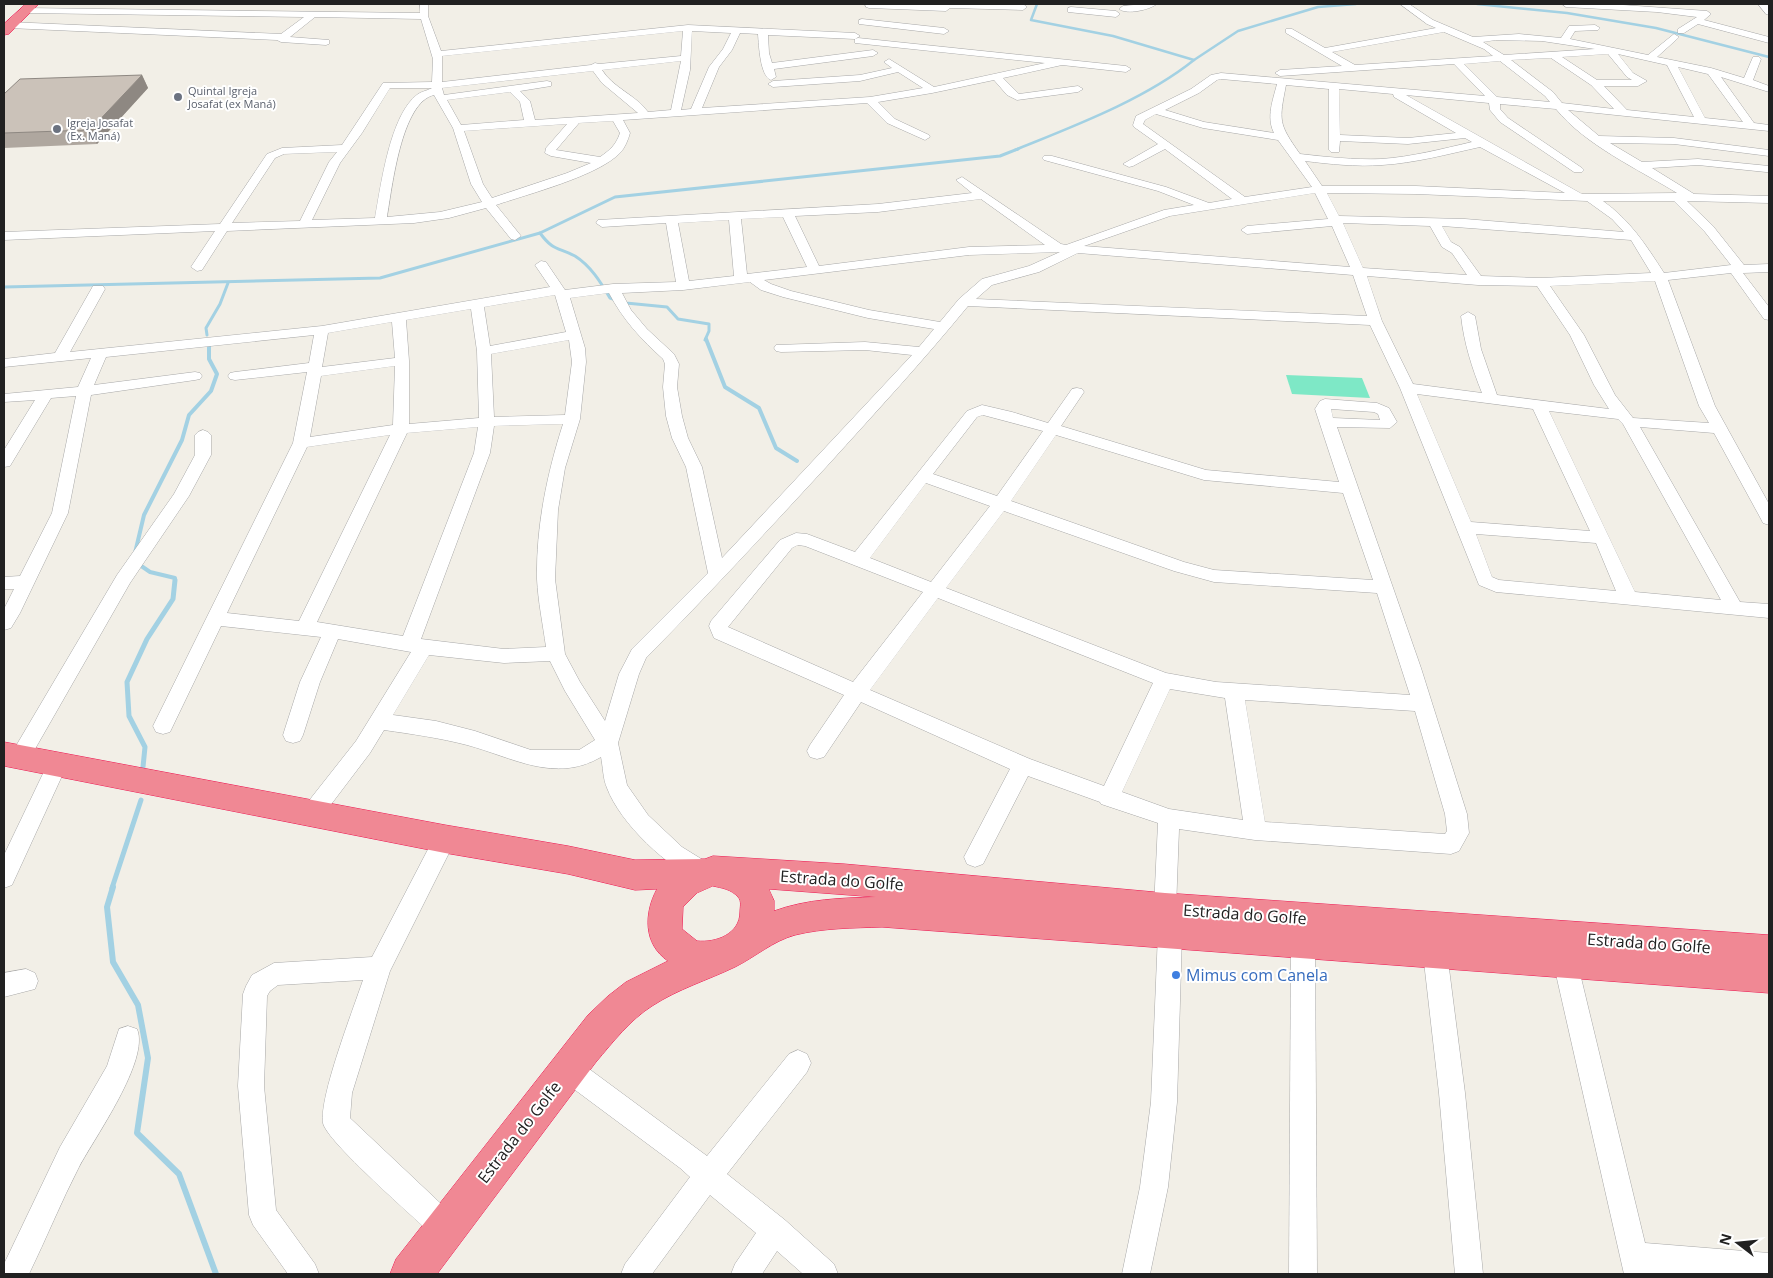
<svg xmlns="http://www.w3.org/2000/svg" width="1773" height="1278" font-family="'Open Sans',sans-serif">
  <rect width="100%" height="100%" fill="#f2efe7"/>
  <!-- pitch -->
  <path fill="#7ee8c6" d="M1286 375 1362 378 1370 398 1292 394Z"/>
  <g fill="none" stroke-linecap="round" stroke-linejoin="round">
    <!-- stream-far4 -->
    <g stroke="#a3d1e3" stroke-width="2.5">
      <path d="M1037 4 1031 20 1113 36 1194 60 1238 31 1318 7 1356 4"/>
      <path d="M1477 4 1567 13 1656 28 1769 57"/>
      <path d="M1015 150C1074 126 1144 100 1194 60"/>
    </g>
    <!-- stream-far3 -->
    <g stroke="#a3d1e3" stroke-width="3">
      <path d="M540 233C553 251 558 247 575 256 591 266 601 283 610 298L626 303 667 307 678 319 709 324V331L705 340"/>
      <path d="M4 287 380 278 540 233 615 197 1000 156 1018 149"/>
      <path d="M207 335 206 328 220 304 228 283"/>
    </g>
    <!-- stream-far2 -->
    <g stroke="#a3d1e3" stroke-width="4">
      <path d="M706 339 725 387 759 408 776 448 797 461"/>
      <path d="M135 553 144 515 182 440 189 415 211 391 217 374 209 359V344"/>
      <path d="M137 563 150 572 175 578V581"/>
    </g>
    <!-- stream-far1 -->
    <g stroke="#a3d1e3" stroke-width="5">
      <path d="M143 767 145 747 129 716 127 682 147 639 173 599 175 580"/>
      <path d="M112 888 141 800"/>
    </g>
    <!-- stream -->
    <path stroke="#a3d1e3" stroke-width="6" d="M113 887 107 907 113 962 138 1005 148 1058 137 1133 179 1174 216 1274"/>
    <defs>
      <g id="minor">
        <path d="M420 4H428V16L441 51 688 25 855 33 860 36 855 39 768 35 769 53 772 63 873 50 878 53 873 56 774 69 776 77 771 80C760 76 759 46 758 34L740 33 732 50 719 67 702 108 870 97 923 88 898 72 860 81 773 87 768 84 773 81 860 75 892 68 884 62 889 59 934 87 1045 63 855 43V39L858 38 1126 66 1131 69 1126 72 1062 65 1003 78 1019 94 1078 86 1083 89 1078 92 1017 100 1007 95 994 80 932 93 878 102 895 119 929 135 930 137 925 140 887 123 867 103 623 120 630 133C628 140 625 148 620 153 598 176 528 194 496 205L521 236 515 240 511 239 486 208 449 218 414 223 227 231 202 270 197 271 191 267 215 231 4 240V232L220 224 267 154 282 148 342 145 383 83 432 82 433 59 421 19 315 17 290 37 329 40V44L326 45 281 42 277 40 9 28 4 25 9 22 281 34 304 17 26 13 23 12V8L420 13ZM683 31 681 56 599 64 595 63 591 65 442 82V56ZM692 31 731 33 723 49 709 67 691 109 681 110 690 70ZM681 61 671 110 648 112C636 95 613 88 602 70ZM593 71 602 83 638 113 535 120 530 101 520 91 551 86V82L547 81 444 95 442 88ZM390 88H432C429 90 423 91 418 94 390 114 381 185 375 218L312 220 340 163 362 133ZM510 92 520 102 524 120 461 125 447 100ZM434 95 453 128 471 184 482 202 440 212 387 217C392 189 401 102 434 95ZM613 121 620 133C616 145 610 150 600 157L556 150 579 123ZM567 124 546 148 545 153 551 156 591 163 567 173 492 198 483 184 464 131ZM337 152 329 162 300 221 232 223 275 158 284 154Z"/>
        <path d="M865 4H1023L1027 7 1023 10 950 8 946 11 869 8 866 7Z"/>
        <path d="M1145 4H1157C1149 10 1127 15 1119 9L1123 6Z"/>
        <path d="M1400 4H1409L1433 20 1473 37 1519 34 1561 38 1569 26 1595 25 1600 28 1598 30 1575 31 1570 39 1648 55 1674 34 1679 37 1677 39 1657 57 1711 68 1744 78 1753 57H1759L1761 59 1753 80 1769 86V92L1721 77 1754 123 1769 125V131L1568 110 1599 136 1674 138 1769 150V156L1674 144 1610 143 1642 162 1698 159 1769 166V172H1766L1698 165 1652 168 1694 194 1769 196V203L1687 201 1713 226 1744 265 1769 264V272L1743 273 1769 307V320L1764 319 1731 273 1668 280 1715 406 1769 504V525L1763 523 1761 519 1714 433 1640 427 1740 602 1769 604V618L1496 592 1479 585 1400 388 1370 325 968 306C923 361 875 413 828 465 768 530 708 595 646 658L639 674 618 743 627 785 648 815 682 847 711 865 714 872 711 879 703 882C668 869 620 823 607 788 603 779 603 767 601 757 555 784 512 757 467 745 440 738 412 734 384 730L370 753 320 819 312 822 304 819 301 813 304 807 356 741 411 652 338 639 320 682 303 735 300 741 293 743 286 741 283 735 300 682 321 637 221 626 170 732 163 734 156 732 153 726 293 443 307 372 235 380 230 379 228 376 230 373 235 372 309 363 314 335 106 357 94 385 195 372 200 373 202 376 200 379 195 380 91 395 68 513 20 613 11 628 4 630V609L14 589H4V577L20 576 52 513 76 396 51 398 10 466 4 467V450L35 400 4 402V394L78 387 91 358 4 367V359L55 353 93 286H103L105 289 70 352 322 326 550 287 535 265 541 261 546 262 565 290 613 284 676 282 666 223 602 227 596 223 598 220 878 204 972 193 956 180 962 177 1061 244 1066 245 1164 210 1194 205 1158 191 1044 160 1042 158 1044 156H1052L1166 187 1209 203 1232 199 1165 149 1133 166 1129 167 1123 164 1158 144 1134 127 1133 125 1136 116 1191 89 1211 75 1221 73 1485 96 1454 64 1280 76 1275 73 1280 70 1342 66 1286 33V29H1292L1325 48 1436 28 1427 24ZM1444 32 1484 49 1493 56 1355 65 1332 52ZM1496 40 1542 41 1595 49 1504 55 1483 42ZM1608 54 1627 77 1632 80H1597L1562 57ZM1618 54 1667 65 1694 117 1627 110 1604 86H1638L1647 81 1633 73ZM1551 58 1591 85 1614 109 1562 103 1553 92 1511 60ZM1500 61 1545 96 1550 102 1497 97 1464 64ZM1678 67 1708 74 1743 122 1705 118ZM1221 79 1277 84C1273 100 1266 117 1274 133L1204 122 1165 110 1199 93 1217 80ZM1286 85 1329 89V150L1331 152H1339L1340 141 1408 144 1465 138 1472 142C1442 149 1411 157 1381 159 1354 160 1327 157 1300 154 1278 123 1279 121 1286 85ZM1339 89 1393 94 1394 97 1456 133 1408 138 1340 135ZM1406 95 1489 103 1490 110 1500 122 1574 172H1582L1584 170 1582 168 1508 118 1500 109V104L1556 109C1585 145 1638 169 1677 193L1582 194ZM1156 114 1203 128 1278 140 1312 187 1245 197 1143 124 1145 120ZM1480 147 1565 193 1416 186H1322L1305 161C1330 164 1356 167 1382 165 1415 163 1448 154 1480 147ZM1315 193 1328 219 1247 226 1241 230 1247 234 1332 226 1350 267 1084 246 1170 216ZM1327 193 1416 194 1587 201 1612 219 1624 232 1465 219 1339 216ZM981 199 1045 245 969 247 819 266 795 216 878 212ZM1603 201H1674L1705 232 1731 265 1664 273C1646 245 1630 220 1603 201ZM783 217 807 267 747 274 741 219ZM729 220 734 276 689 281 678 223ZM1343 223 1430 226 1442 247 1452 253 1467 275 1363 268ZM1442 226 1631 240 1651 273 1541 278 1481 276 1460 247 1451 242ZM1060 252 1029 266 982 279 959 299 940 322 869 310 791 291 771 284 764 280 969 255ZM1078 253 1353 275 1367 316 976 299 992 285 1039 272ZM1367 276 1478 285 1537 286 1570 335 1594 385 1609 409 1497 395 1481 349 1475 316 1468 312 1461 316C1464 343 1472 368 1482 393L1413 384 1382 321ZM1655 281 1699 406 1709 423 1633 418 1615 395 1584 335 1550 286ZM750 282 761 290 783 297 868 318 934 329 919 347 865 342 776 345 774 348 776 351 781 352 865 350 912 355 722 558 702 467 688 438 682 416 677 387 679 364 674 354 647 329 631 310 622 293 683 290ZM609 293C623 320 641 339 663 359L665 364 663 387 666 416 672 438 686 467 708 573 632 649 619 674 605 721 580 682 565 654 555 579 558 510 565 468 580 419 586 362 585 348 570 298ZM555 295 566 332 490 346 484 307ZM471 309 477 351 479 418 409 424V361L406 320ZM392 322 395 358 322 367 328 333ZM569 340 572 362 565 415 494 417 491 354ZM395 366 393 425 310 437 321 376ZM1417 394 1533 409 1590 531 1471 522ZM1549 411 1618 419 1623 424 1721 600 1635 592ZM563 424C547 474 536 526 537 579 538 601 543 625 546 647L504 649 421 639 490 453 494 426ZM478 427 474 453 403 636 317 622 407 433ZM390 435 299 621 227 613 307 447ZM1476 534 1596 543 1616 591 1499 580 1492 577ZM429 655 504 663 550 661 565 691 595 740 579 750H531L475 731 436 721 393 715Z"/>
        <path d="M1562 4H1609L1707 11 1711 14 1704 20 1769 37V43L1698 24 1684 33H1678V29L1697 17 1657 12 1566 7Z"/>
        <path d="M1758 4H1767L1769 7V15L1766 14Z"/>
        <path d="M1071 7 1116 11 1120 14 1116 17 1068 12V8Z"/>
        <path d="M862 19 944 28 949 31 944 34 859 24V20Z"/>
        <path d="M1077 388 1082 389 1084 392 1061 426 1206 470 1339 482 1315 409 1320 401 1325 399 1377 403 1389 408 1397 422 1390 428 1337 427 1421 668 1467 814 1469 833 1459 851 1451 854 1255 840 1179 829 1176 908 1173 915 1165 918 1157 915 1154 908 1158 823 1101 804 1100 802 1028 776 983 864 975 867 967 864 964 857 1010 769 861 702 824 757 817 759 810 757 807 751 810 745 844 695 714 638 709 626 711 621 780 540 796 533 807 534 855 552 967 411 982 405 1012 412 1048 423 1072 389ZM1331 409 1374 412 1378 414 1380 420 1333 418ZM983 415 1043 431 997 496 933 474 977 417ZM1056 435 1204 480 1343 493 1373 580 1214 570 1184 562 1011 501ZM926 483 990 506 931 582 870 558ZM1004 511 1174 571 1214 582 1377 593 1410 695 1216 682 1166 673 946 588ZM798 545 805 546 923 592 853 682 728 627 792 548ZM938 598 1153 683 1104 786 1030 759 870 690ZM1170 689 1225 698 1243 820 1169 809 1122 792ZM1245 700 1415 711 1445 814 1447 831 1445 834 1265 822Z"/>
        <path d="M203 430 208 432 211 435V455L189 496 130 583 27 763 20 765 13 763 10 757 13 751 117 575 174 494 195 455V435L198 432Z"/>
        <path d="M57 756 64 759 67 765 12 885 4 888V855L50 759Z"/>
        <path d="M445 829 453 832 456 839 390 971 352 1093 350 1118 455 1217 459 1227 455 1237 445 1241 435 1237C417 1220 326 1141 323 1123 319 1097 353 1010 363 980L278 985 270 991 267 996 264 1086 276 1210 315 1264 319 1274H288L253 1225 249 1215 238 1086 243 994 246 986 252 975 274 963 372 957 437 832Z"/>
        <path d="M1170 923 1178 926 1182 934 1177 1102 1168 1187 1150 1274H1122L1140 1187 1151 1102 1158 934 1162 926Z"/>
        <path d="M1303 931 1311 934 1315 942 1317 1274H1289L1291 942 1295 934Z"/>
        <path d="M1435 942 1443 945 1447 953 1465 1093 1483 1274H1455L1439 1093 1423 953 1427 945Z"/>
        <path d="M1565 950 1573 953 1577 961 1645 1243 1769 1253V1274L1652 1273V1274H1624L1553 961 1557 953Z"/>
        <path d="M26 969 35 973 38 981 35 989 4 997V973Z"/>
        <path d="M128 1026 137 1029C150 1060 95 1137 79 1167 61 1202 46 1239 29 1274H4V1264L60 1147 107 1066 119 1029Z"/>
        <path d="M798 1050 807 1054 811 1063 807 1072 727 1174 785 1220 834 1264 838 1274H803L777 1251 762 1274H731L735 1264 756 1233 710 1195 652 1274H621L625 1264 690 1177 680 1168 559 1078 555 1069 559 1060 568 1056 577 1060 707 1156 789 1054Z"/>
      </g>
      <g id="highway">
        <path d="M26 4H39L9 34 4 35V24Z"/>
        <path d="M4 742 445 825 568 846 635 860 705 859 713 856 844 864 1165 893 1769 935V993L882 927C853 928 823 928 795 935 773 941 755 957 735 967 708 980 678 989 652 1006 630 1020 613 1042 596 1062L437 1274H390L396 1259 588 1015 608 996 626 982 668 961C643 944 644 913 657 889L635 890 568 874 445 853 4 766ZM713 886C722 888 731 889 738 897 742 901 740 907 740 912 740 934 716 943 697 941L682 929 683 907 697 893ZM769 889 876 897C841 898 807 899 774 911V901Z"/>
      </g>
    </defs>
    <!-- minor casing -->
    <use href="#minor" stroke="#a8a8a8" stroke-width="1"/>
    <!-- highway casing -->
    <use href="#highway" stroke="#ed1752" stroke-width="1"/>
    <!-- minor -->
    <use href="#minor" fill="#fff" fill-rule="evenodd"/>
    <!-- highway -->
    <use href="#highway" fill="#f08894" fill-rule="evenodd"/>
  </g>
  <!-- wall -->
  <path fill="#afa79f" d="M142 75 148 88 97 144 4 148V94Z"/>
  <!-- shaded-wall -->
  <path fill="#8e8882" d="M142 75 148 88 97 144 90 130Z"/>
  <!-- building -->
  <path fill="#cbc2b9" stroke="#8e8882" d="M142 75 90 130 4 133V94L20 79Z"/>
  <!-- markers -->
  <g fill="#6b7280" stroke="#fff" stroke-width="2">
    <circle cx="178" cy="97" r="5"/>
    <circle cx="57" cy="129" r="5"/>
  </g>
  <circle fill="#3f7fe0" stroke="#fff" stroke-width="2" cx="1176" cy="975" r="5"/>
  <g text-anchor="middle" stroke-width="4" stroke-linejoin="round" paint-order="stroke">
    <!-- far-worship labels -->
    <g font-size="11" fill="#5b616d" stroke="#fff" text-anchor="start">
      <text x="188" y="95">Quintal Igreja<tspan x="188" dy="13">Josafat (ex Maná)</tspan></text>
      <text x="67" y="127">Igreja Josafat<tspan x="67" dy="13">(Ex. Maná)</tspan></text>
    </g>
    <!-- near-street labels -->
    <g font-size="16" fill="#212121" stroke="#fff">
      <text transform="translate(842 880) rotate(4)" y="6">Estrada do Golfe</text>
      <text transform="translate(1245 914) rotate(4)" y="6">Estrada do Golfe</text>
      <text transform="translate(1649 943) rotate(4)" y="6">Estrada do Golfe</text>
      <text transform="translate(519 1132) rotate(-52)" y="6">Estrada do Golfe</text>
    </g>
    <!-- near-shop labels -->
    <g font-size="16" fill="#366cbe" stroke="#fff" text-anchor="start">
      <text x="1186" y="981">Mimus com Canela</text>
    </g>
  </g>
  <!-- border -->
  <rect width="1773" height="1278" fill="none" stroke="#212121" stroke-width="10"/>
  <!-- north arrow -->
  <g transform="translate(1738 1243) rotate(286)" stroke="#ffffff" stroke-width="4" paint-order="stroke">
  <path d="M0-4L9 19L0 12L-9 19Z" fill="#212121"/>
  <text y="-8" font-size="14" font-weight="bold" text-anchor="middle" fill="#212121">N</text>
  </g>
</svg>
